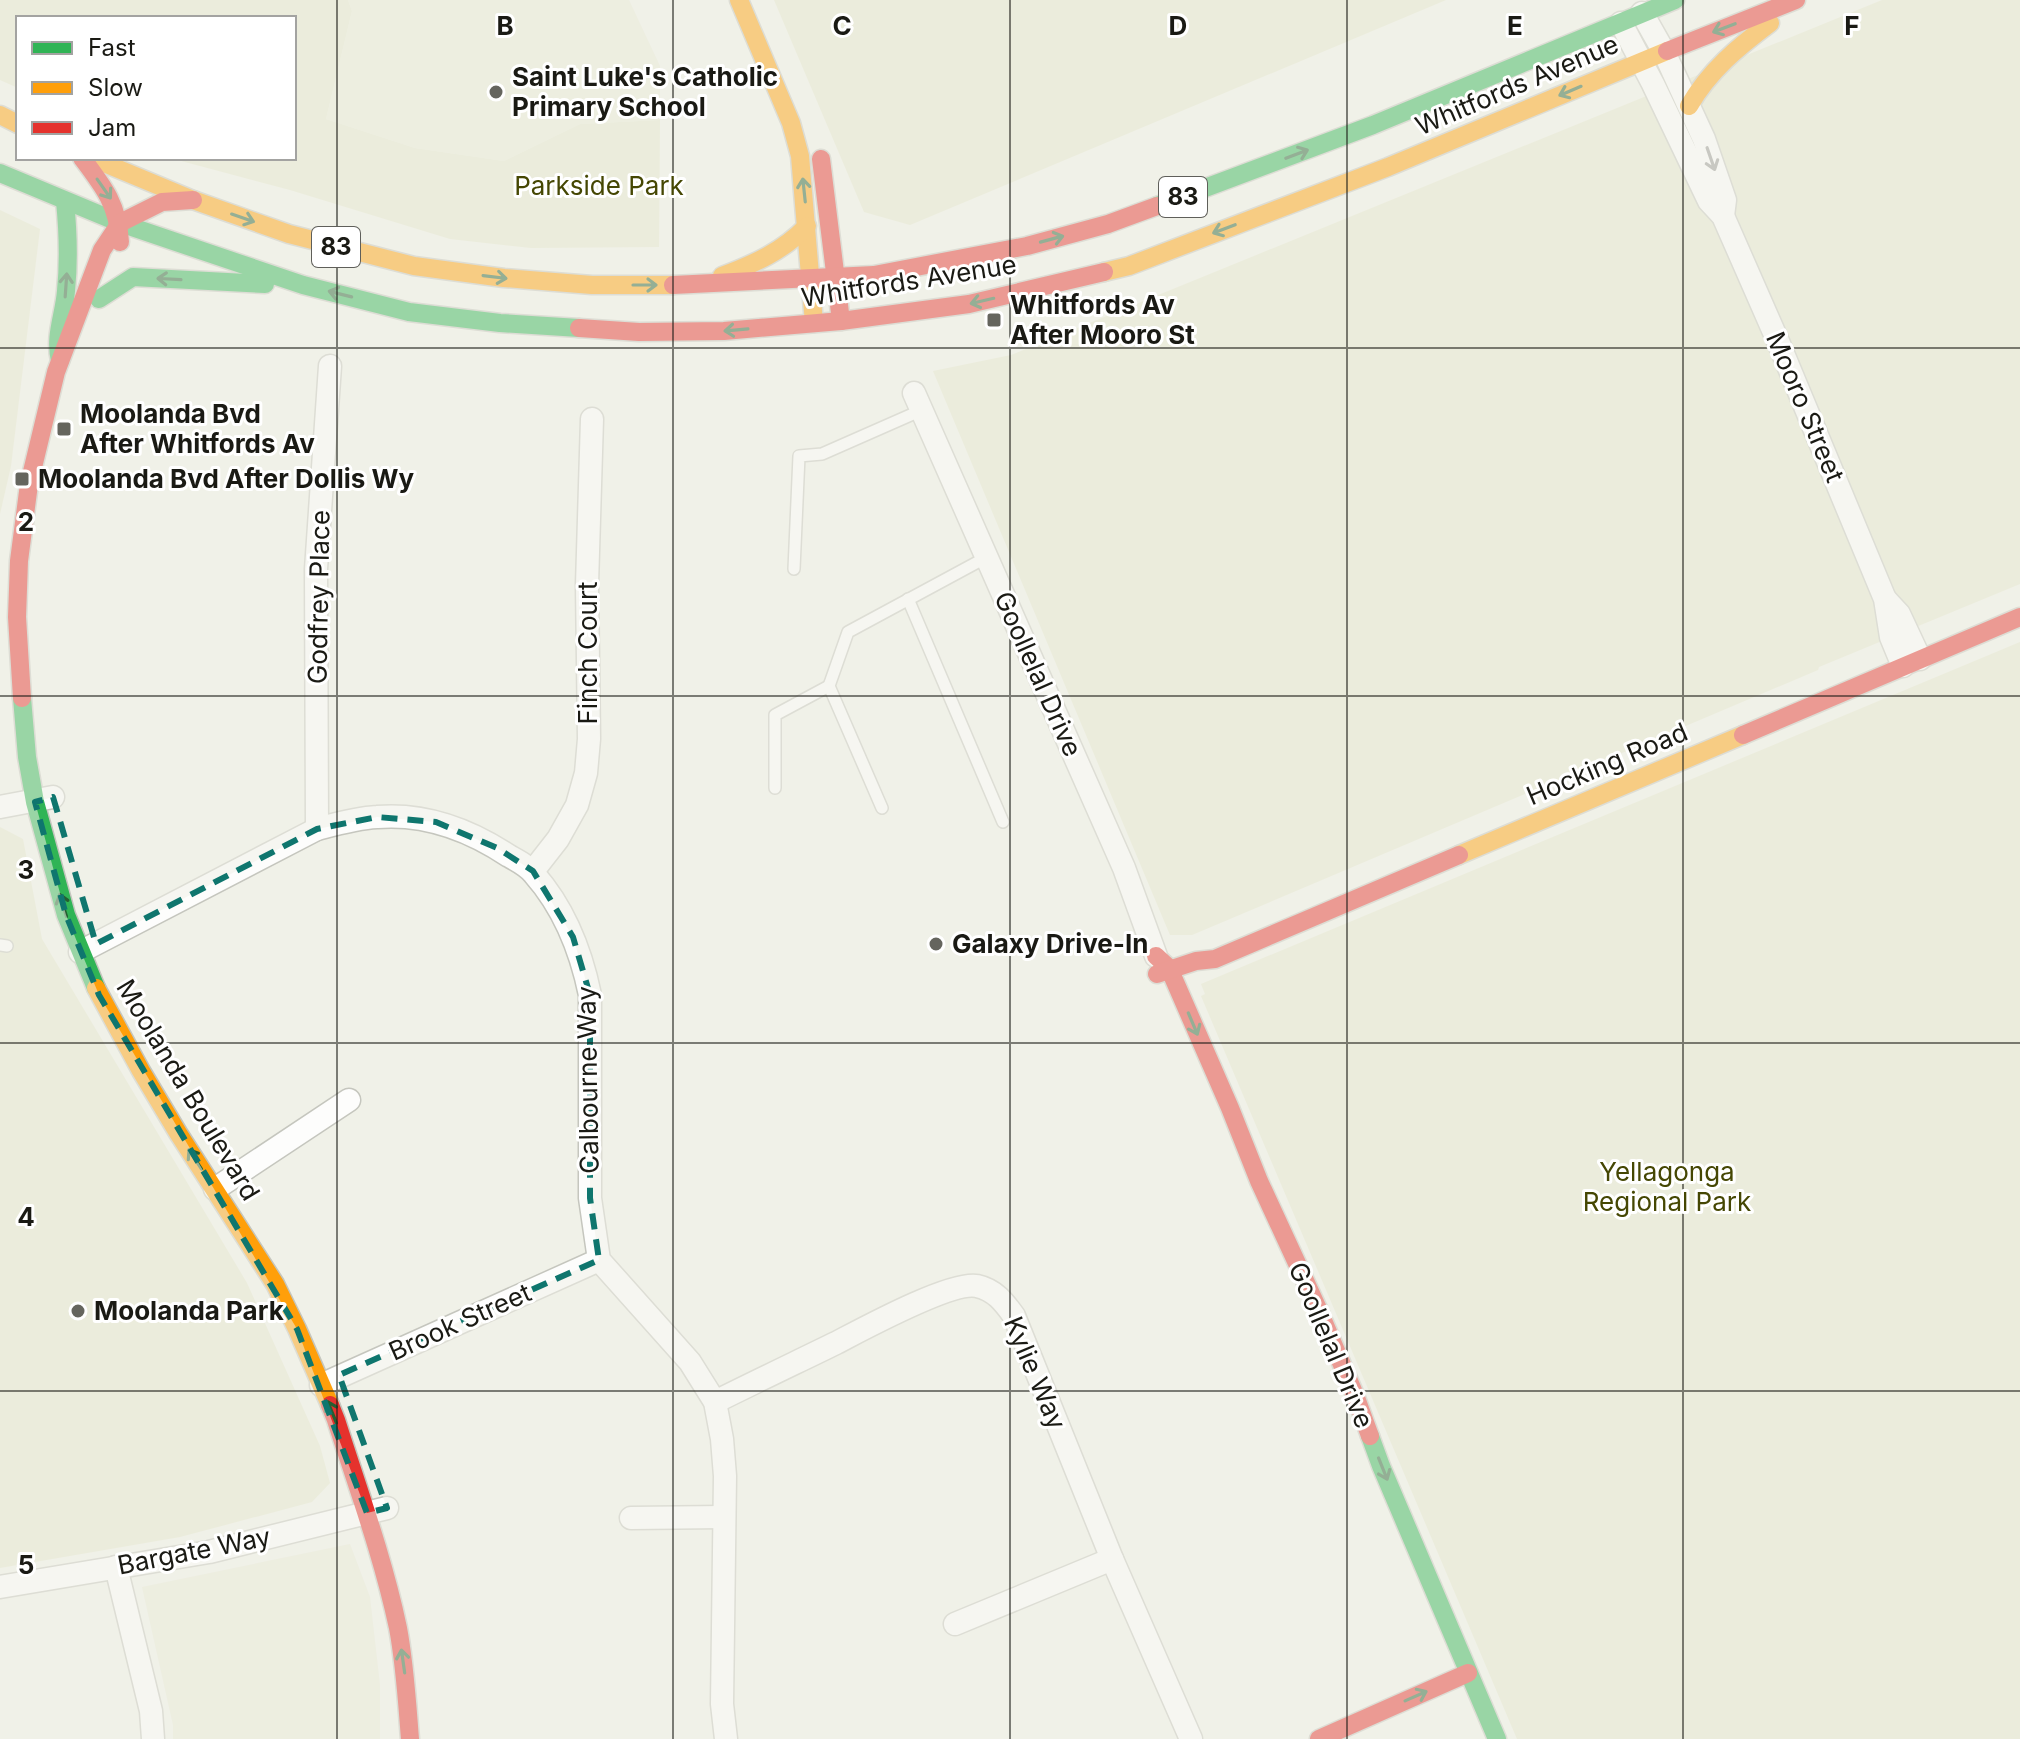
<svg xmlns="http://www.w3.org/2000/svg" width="2020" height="1739" font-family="Inter,sans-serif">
  <rect width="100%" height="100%" fill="#f0f1e8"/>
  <!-- built -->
  <g fill="#e8ead8">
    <path d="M348 0H629L660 66V120L580 124 504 161 415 148 326 119 352 11Z"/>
    <path d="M350 1544 370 1597 380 1685V1739H173V1725L142 1587Z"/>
  </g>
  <!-- green -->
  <g fill="#e4e7ce">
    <path d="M0 0H348L352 11 326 119 415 148 504 161 580 124 660 120 659 247 531 248 450 239 290 190 170 158H294V18H18V88L0 80Z"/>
    <path d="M774 0H1446L910 225 864 212Z"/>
    <path d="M1882 0H2020V584L1819 667 1818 670 1192 935H1170L933 371 1011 355Z"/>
    <path d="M0 210 40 229 11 466 0 514Z"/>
    <path d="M2020 642V1739H1517L1201 996 1205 994 1201 984Z"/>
    <path d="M0 827 23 839 42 939 247 1283 320 1446 330 1483 312 1502 180 1537 0 1568Z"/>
  </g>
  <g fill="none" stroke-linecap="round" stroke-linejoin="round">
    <defs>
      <g id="lane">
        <path d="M794 569 799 456 822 454 922 410"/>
        <path d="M908 599 1003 822"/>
        <path d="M775 788V715L829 686"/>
        <path d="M882 808 829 686 848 632 987 557"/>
        <path d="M0 945 7 946"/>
      </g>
      <g id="street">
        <path d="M1642 13 1664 52 1704 139 1725 200 1723 216"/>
        <path d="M1621 23 1653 84 1709 201 1723 216 1777 339 1885 599 1891 637 1903 666"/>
        <path d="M914 393 1124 868 1156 956"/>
        <path d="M1886 600 1899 614 1920 659"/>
        <path d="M0 807 53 797"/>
        <path d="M317 829 316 569 330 366"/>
        <path d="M533 871 558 839 577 805 586 773 589 739 587 585 592 419"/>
        <path d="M80 952 317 829C336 824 357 818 377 817 425 813 470 830 509 856 518 861 528 866 534 874 564 908 581 951 590 995V1198L599 1260 690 1362 715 1402 722 1439 725 1476 722 1704 726 1739"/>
        <path d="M215 1189 349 1100"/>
        <path d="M321 1385 599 1260"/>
        <path d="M715 1402C755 1382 795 1363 836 1343 863 1329 951 1281 977 1286 995 1290 1004 1302 1014 1316L1112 1559 1191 1739"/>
        <path d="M631 1518 724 1517"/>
        <path d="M116 1567 151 1711 153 1739"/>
        <path d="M0 1587 209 1552 387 1508"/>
        <path d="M955 1624 1112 1559"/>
      </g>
      <g id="fast">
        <path d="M0 173 120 223 303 285 409 312 500 323 579 328"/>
        <path d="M1157 206 1373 125 1675 0"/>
        <path d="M99 299 133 277 265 284"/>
        <path d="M60 361C54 336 64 316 66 291 69 261 68 231 65 201"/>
        <path d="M22 698 27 757 35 802 66 915 96 988"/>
        <path d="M1370 1436 1381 1466 1497 1739"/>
      </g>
      <g id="slow">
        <path d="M739 0 791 123 800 156 814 323"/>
        <path d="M1689 106C1709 71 1738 47 1770 23"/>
        <path d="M0 115 18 124"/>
        <path d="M92 158 193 200 289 234 414 266 504 278 592 285H673"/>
        <path d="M1104 272 1129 266 1388 167 1667 51"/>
        <path d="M722 276C754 264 783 251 807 226"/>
        <path d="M1459 855 1743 735"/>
        <path d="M96 988 141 1071 178 1133 275 1284 297 1329 330 1405"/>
      </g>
      <g id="jam">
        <path d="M1667 51 1796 0"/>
        <path d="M82 158C104 187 118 205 120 242"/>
        <path d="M821 159 841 321"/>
        <path d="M673 285 874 275 1027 246 1108 224 1157 206"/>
        <path d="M579 328 639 332 724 331 841 321 969 304 1104 272"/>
        <path d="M22 698 17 617 19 561 29 484 56 372 102 250 120 223 162 202 193 200"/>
        <path d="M1743 735 2020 617"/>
        <path d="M1156 956 1169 968 1230 1108 1259 1181 1319 1311 1355 1395 1370 1436"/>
        <path d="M1157 974 1196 961 1215 959 1459 855"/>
        <path d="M330 1405 336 1420C358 1489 383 1557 398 1628 405 1665 407 1702 410 1739"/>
        <path d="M1319 1739 1468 1673"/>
      </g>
    </defs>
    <!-- lane casing -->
    <use href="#lane" stroke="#c5c6be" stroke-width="14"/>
    <!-- street casing -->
    <use href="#street" stroke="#c5c6be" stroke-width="25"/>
    <!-- fast casing -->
    <use href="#fast" stroke="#c5c6be" stroke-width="21"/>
    <!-- slow casing -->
    <use href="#slow" stroke="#c5c6be" stroke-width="21"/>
    <!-- jam casing -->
    <use href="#jam" stroke="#c5c6be" stroke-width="21"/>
    <!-- lane -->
    <use href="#lane" stroke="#fdfdfc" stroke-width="11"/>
    <!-- street -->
    <use href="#street" stroke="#fdfdfc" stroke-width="22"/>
    <!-- fast -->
    <use href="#fast" stroke="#30b455" stroke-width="18"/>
    <!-- slow -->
    <use href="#slow" stroke="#ff9f0a" stroke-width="18"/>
    <!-- jam -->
    <use href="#jam" stroke="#e5322d" stroke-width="18"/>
  </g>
  <!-- one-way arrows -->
  <defs><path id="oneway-shaft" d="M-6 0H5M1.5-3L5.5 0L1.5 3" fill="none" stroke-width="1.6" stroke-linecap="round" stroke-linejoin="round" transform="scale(2)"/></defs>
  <g stroke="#245f31">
    <use href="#oneway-shaft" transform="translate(1724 28) rotate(159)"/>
    <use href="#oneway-shaft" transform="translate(1570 91) rotate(157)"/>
    <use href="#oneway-shaft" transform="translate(1297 154) rotate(-21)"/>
    <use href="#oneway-shaft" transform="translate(104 189) rotate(55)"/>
    <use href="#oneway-shaft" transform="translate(804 190) rotate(-96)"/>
    <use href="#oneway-shaft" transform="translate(243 218) rotate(19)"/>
    <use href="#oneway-shaft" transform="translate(1224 229) rotate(159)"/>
    <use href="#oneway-shaft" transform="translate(1052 239) rotate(-15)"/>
    <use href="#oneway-shaft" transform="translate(495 277) rotate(7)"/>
    <use href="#oneway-shaft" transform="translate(169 279) rotate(-177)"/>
    <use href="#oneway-shaft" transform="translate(66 285) rotate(-86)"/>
    <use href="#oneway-shaft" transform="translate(645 285)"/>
    <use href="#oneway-shaft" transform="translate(340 294) rotate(-166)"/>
    <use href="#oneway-shaft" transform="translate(982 301) rotate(167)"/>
    <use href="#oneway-shaft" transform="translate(736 330) rotate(175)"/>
    <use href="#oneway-shaft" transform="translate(63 905) rotate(-107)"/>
    <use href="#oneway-shaft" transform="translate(1193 1024) rotate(67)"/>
    <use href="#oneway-shaft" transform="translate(195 1159) rotate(-123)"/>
    <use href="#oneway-shaft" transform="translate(332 1412) rotate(-112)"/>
    <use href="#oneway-shaft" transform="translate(1383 1469) rotate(68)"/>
    <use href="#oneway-shaft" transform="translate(403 1661) rotate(-98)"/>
    <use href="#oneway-shaft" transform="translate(1416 1696) rotate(-24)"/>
  </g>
  <use stroke="#979794" href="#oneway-shaft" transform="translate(1711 159) rotate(71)"/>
  <!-- marked area -->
  <path d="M0 0H2020V1739H0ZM53 797 96 944 317 829 377 817 436 822 497 848 533 871 573 937 590 995V1198L599 1260 339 1375 387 1508 367 1513 297 1329 99 995 66 915 35 802Z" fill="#f0f1e8" fill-opacity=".55" fill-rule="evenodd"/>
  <path fill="none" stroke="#0f766e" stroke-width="6" stroke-dasharray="16 10" stroke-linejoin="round" d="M53 797 96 944 317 829 377 817 436 822 497 848 533 871 573 937 590 995V1198L599 1260 339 1375 387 1508 367 1513 297 1329 99 995 66 915 35 802Z"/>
  <!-- grid -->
  <path fill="none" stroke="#1a1a14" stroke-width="2" stroke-opacity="0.55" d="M337 0V1739M673 0V1739M1010 0V1739M1347 0V1739M1683 0V1739M0 348H2020M0 696H2020M0 1043H2020M0 1391H2020"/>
  <!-- markers -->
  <g fill="#65655e" stroke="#fff" stroke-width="3">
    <circle cx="496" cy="92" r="8"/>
    <rect x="986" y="312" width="16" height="16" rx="4"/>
    <rect x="56" y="421" width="16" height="16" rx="4"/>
    <rect x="14" y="471" width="16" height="16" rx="4"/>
    <circle cx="936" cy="944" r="8"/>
    <circle cx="78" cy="1311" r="8"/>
  </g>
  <g text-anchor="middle" stroke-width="6" stroke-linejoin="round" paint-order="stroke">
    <!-- shield labels -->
    <g fill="#fff" stroke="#5f5f5a" stroke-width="2">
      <rect x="1159" y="177" width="48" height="40" rx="6"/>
      <rect x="312" y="227" width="48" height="40" rx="6"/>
    </g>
    <g font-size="24" font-weight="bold" fill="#1a1a14">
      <text x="1183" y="205">83</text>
      <text x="336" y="255">83</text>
    </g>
    <!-- poi labels -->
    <g font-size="26" font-weight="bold" fill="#1a1a14" stroke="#fff" text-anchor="start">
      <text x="512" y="86">Saint Luke's Catholic<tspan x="512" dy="30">Primary School</tspan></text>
      <text x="1010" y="314">Whitfords Av<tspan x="1010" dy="30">After Mooro St</tspan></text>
      <text x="80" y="423">Moolanda Bvd<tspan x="80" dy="30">After Whitfords Av</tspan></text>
      <text x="38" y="488">Moolanda Bvd After Dollis Wy</text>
      <text x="952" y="953">Galaxy Drive-In</text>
      <text x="94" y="1320">Moolanda Park</text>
    </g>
    <!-- street labels -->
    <g font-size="26" fill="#1a1a14" stroke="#fff">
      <text transform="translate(1517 85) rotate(-23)" y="9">Whitfords Avenue</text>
      <text transform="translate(909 281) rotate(-9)" y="9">Whitfords Avenue</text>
      <text transform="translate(1805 407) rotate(67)" y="9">Mooro Street</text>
      <text transform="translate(319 597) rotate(-89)" y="9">Godfrey Place</text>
      <text transform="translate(588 653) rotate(-90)" y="9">Finch Court</text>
      <text transform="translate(1038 674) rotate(66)" y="9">Goollelal Drive</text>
      <text transform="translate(1607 764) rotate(-23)" y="9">Hocking Road</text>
      <text transform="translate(588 1080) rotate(-91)" y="9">Calbourne Way</text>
      <text transform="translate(188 1090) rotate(59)" y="9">Moolanda Boulevard</text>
      <text transform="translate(460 1322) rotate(-24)" y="9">Brook Street</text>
      <text transform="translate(1331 1345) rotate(67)" y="9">Goollelal Drive</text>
      <text transform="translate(1035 1373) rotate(67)" y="9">Kylie Way</text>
      <text transform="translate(194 1551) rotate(-11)" y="9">Bargate Way</text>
    </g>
    <!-- park labels -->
    <g font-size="26" fill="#454703" stroke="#fff">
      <text x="599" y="195">Parkside Park</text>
      <text x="1667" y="1181">Yellagonga<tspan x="1667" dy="30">Regional Park</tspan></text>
    </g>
  </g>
  <g font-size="26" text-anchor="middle" font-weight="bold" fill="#1a1a14" stroke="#fff" stroke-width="6" stroke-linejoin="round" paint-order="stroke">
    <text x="505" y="35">B</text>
    <text x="842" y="35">C</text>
    <text x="1178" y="35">D</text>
    <text x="1515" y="35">E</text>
    <text x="1852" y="35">F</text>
    <text x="26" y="531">2</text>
    <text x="26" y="879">3</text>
    <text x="26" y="1226">4</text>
    <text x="26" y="1574">5</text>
  </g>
  <!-- legend -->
  <rect x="16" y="16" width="280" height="144" fill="#ffffff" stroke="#a3a3a1" stroke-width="2"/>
  <rect x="32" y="42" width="40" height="12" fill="#30b455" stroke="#a3a3a1" stroke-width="2"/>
  <text x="88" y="56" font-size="24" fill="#1a1a14">Fast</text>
  <rect x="32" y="82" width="40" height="12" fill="#ff9f0a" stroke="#a3a3a1" stroke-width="2"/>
  <text x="88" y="96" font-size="24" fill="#1a1a14">Slow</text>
  <rect x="32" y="122" width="40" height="12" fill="#e5322d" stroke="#a3a3a1" stroke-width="2"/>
  <text x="88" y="136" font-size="24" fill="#1a1a14">Jam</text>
</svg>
